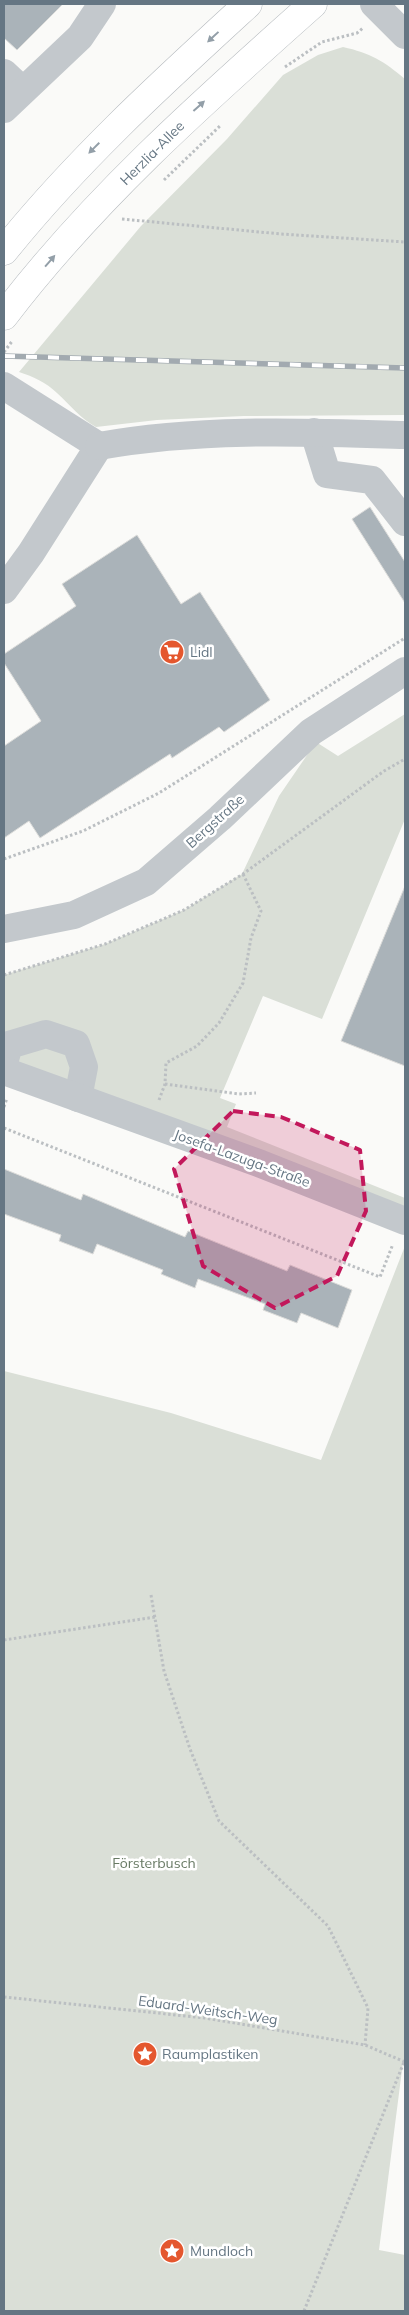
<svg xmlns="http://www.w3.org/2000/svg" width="409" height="2315" font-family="Mulish,sans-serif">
  <rect width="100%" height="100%" fill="#fafaf8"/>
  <!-- green -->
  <g fill="#dadfd7">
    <path d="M343 47C370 53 384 61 405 79V415L244 416 157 420 96 427C80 418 71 406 57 393 47 383 32 376 19 372L141 226 227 139 283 75 318 55Z"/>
    <path d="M405 714V819L322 1019 263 996 220 1098 236 1104 227 1127 405 1198V1217L4 1067V975L105 944 184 910 242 874 279 796 316 742 338 756Z"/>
    <path d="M405 1246V2062H403L379 2250 405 2255V2311H4V1371L171 1413 321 1460Z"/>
  </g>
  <!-- building -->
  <g fill="#aab3b9" stroke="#dcdcda">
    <path d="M4 4H63L17 50 4 38Z"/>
    <path d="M370 507 405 562V603L352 519Z"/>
    <path d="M137 535 181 604 200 592 270 700 224 732 219 727 172 758 170 754 40 838 29 821 4 838V746L41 721 4 663V654L76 606 62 584Z"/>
    <path d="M405 886V1066L341 1041Z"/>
    <path d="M4 1169 81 1200 83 1194 185 1237 188 1231 287 1271 290 1265 352 1290 338 1328 301 1313 297 1323 263 1310 265 1304 198 1279 195 1288 161 1274 163 1270 97 1244 93 1254 59 1241 61 1235 4 1214Z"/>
  </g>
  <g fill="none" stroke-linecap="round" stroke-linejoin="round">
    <defs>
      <g id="major">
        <path d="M4 251C77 160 163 82 248 4"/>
        <path d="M4 316C93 199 204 101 313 4"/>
      </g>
    </defs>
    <!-- major casing -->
    <use href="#major" stroke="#b5babe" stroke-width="29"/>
    <!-- path -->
    <g stroke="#bbbfc2" stroke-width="3" stroke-dasharray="2.5 2.5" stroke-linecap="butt">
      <path d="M285 67 322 42 357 33 363 28"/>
      <path d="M164 180 221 125"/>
      <path d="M122 219 281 234 405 242"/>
      <path d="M4 352 13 340"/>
      <path d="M4 859 83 831 159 793 405 638"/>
      <path d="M4 975 105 944 184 910 243 874 384 771 405 759"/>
      <path d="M165 1084 239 1094 256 1093"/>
      <path d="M159 1100 165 1084 166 1063 197 1046 219 1023 243 983 251 938 261 911 243 874"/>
      <path d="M4 1107 7 1098"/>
      <path d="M4 1128 380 1277 393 1244"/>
      <path d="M151 1595 164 1671 190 1749 219 1821 328 1926 368 2008 365 2045"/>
      <path d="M4 1640 155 1617"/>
      <path d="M4 1997 205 2018 365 2045 405 2062"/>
      <path d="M304 2311 404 2062"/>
    </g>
    <!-- minor -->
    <g stroke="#c3c8cc" stroke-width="28">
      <path d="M374 4 405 35"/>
      <path d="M4 73 22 90"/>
      <path d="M4 109 80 37 102 4"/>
      <path d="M4 386 99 446 31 553 4 590"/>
      <path d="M314 432 327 474 372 480 405 522"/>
      <path d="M99 446C199 428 304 432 405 435"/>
      <path d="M4 929 74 915 146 882 220 818 311 732 405 671"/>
      <path d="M4 1063 9 1045 46 1034 76 1044 84 1067 78 1098"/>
      <path d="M4 1071 261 1164 405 1221"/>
    </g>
    <!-- major -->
    <use href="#major" stroke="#fff" stroke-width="28"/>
    <defs>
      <path id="rail" d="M4 356 405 368"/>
    </defs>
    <!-- rail casing -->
    <use href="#rail" stroke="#a2aab0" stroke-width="5.5"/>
    <!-- rail -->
    <use href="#rail" stroke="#fff" stroke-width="4" stroke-dasharray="11" stroke-linecap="butt"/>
  </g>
  <!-- one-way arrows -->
  <defs><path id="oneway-solid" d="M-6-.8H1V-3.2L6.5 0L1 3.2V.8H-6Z" transform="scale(1.25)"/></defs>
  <g fill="#939fa8">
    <use href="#oneway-solid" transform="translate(213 37) rotate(137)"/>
    <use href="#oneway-solid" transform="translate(199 106) rotate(-42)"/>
    <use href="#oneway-solid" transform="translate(94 148) rotate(135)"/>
    <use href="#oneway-solid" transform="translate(50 261) rotate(-49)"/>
  </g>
  <!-- marked area -->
  <path fill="#c2185b" fill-opacity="0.2" stroke="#c2185b" stroke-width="4" stroke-dasharray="10 6" stroke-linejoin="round" d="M233 1111 281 1117 360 1150 366 1211 337 1276 275 1308 203 1266 174 1169Z"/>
  <!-- icons -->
  <defs>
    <symbol id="supermarket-disc" viewBox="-11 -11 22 22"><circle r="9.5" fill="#e4572e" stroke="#fff"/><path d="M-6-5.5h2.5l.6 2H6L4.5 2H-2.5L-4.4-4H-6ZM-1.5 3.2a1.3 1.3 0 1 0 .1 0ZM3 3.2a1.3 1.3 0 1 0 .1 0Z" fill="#fff"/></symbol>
    <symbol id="sight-disc" viewBox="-11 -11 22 22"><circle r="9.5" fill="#e4572e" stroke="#fff"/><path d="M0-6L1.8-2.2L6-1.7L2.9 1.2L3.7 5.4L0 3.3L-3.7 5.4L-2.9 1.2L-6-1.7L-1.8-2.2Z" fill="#fff"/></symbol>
  </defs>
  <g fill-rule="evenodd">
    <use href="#supermarket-disc" x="158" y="638" width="28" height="28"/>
    <use href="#sight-disc" x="131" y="2040" width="28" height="28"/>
    <use href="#sight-disc" x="158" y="2237" width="28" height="28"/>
  </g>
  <g text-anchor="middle" stroke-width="5" stroke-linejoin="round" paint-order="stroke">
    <!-- street labels -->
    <g font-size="14" fill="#657683" stroke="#fff">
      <text transform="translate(152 153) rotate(-45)" y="5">Herzlia-Allee</text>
      <text transform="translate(215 821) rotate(-42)" y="5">Bergstraße</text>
      <text transform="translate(242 1158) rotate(20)" y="5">Josefa-Lazuga-Straße</text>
      <text transform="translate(208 2010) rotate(8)" y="5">Eduard-Weitsch-Weg</text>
    </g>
    <!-- poi labels -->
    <g font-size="14" fill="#657683" stroke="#fff" text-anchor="start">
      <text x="190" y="657">Lidl</text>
      <text x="162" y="2059">Raumplastiken</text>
      <text x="190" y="2256">Mundloch</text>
    </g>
    <!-- park labels -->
    <g font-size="14" fill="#687a64" stroke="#fff">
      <text x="154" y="1868">Försterbusch</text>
    </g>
  </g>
  <!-- border -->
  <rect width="409" height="2315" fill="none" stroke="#657683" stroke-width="10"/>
</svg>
